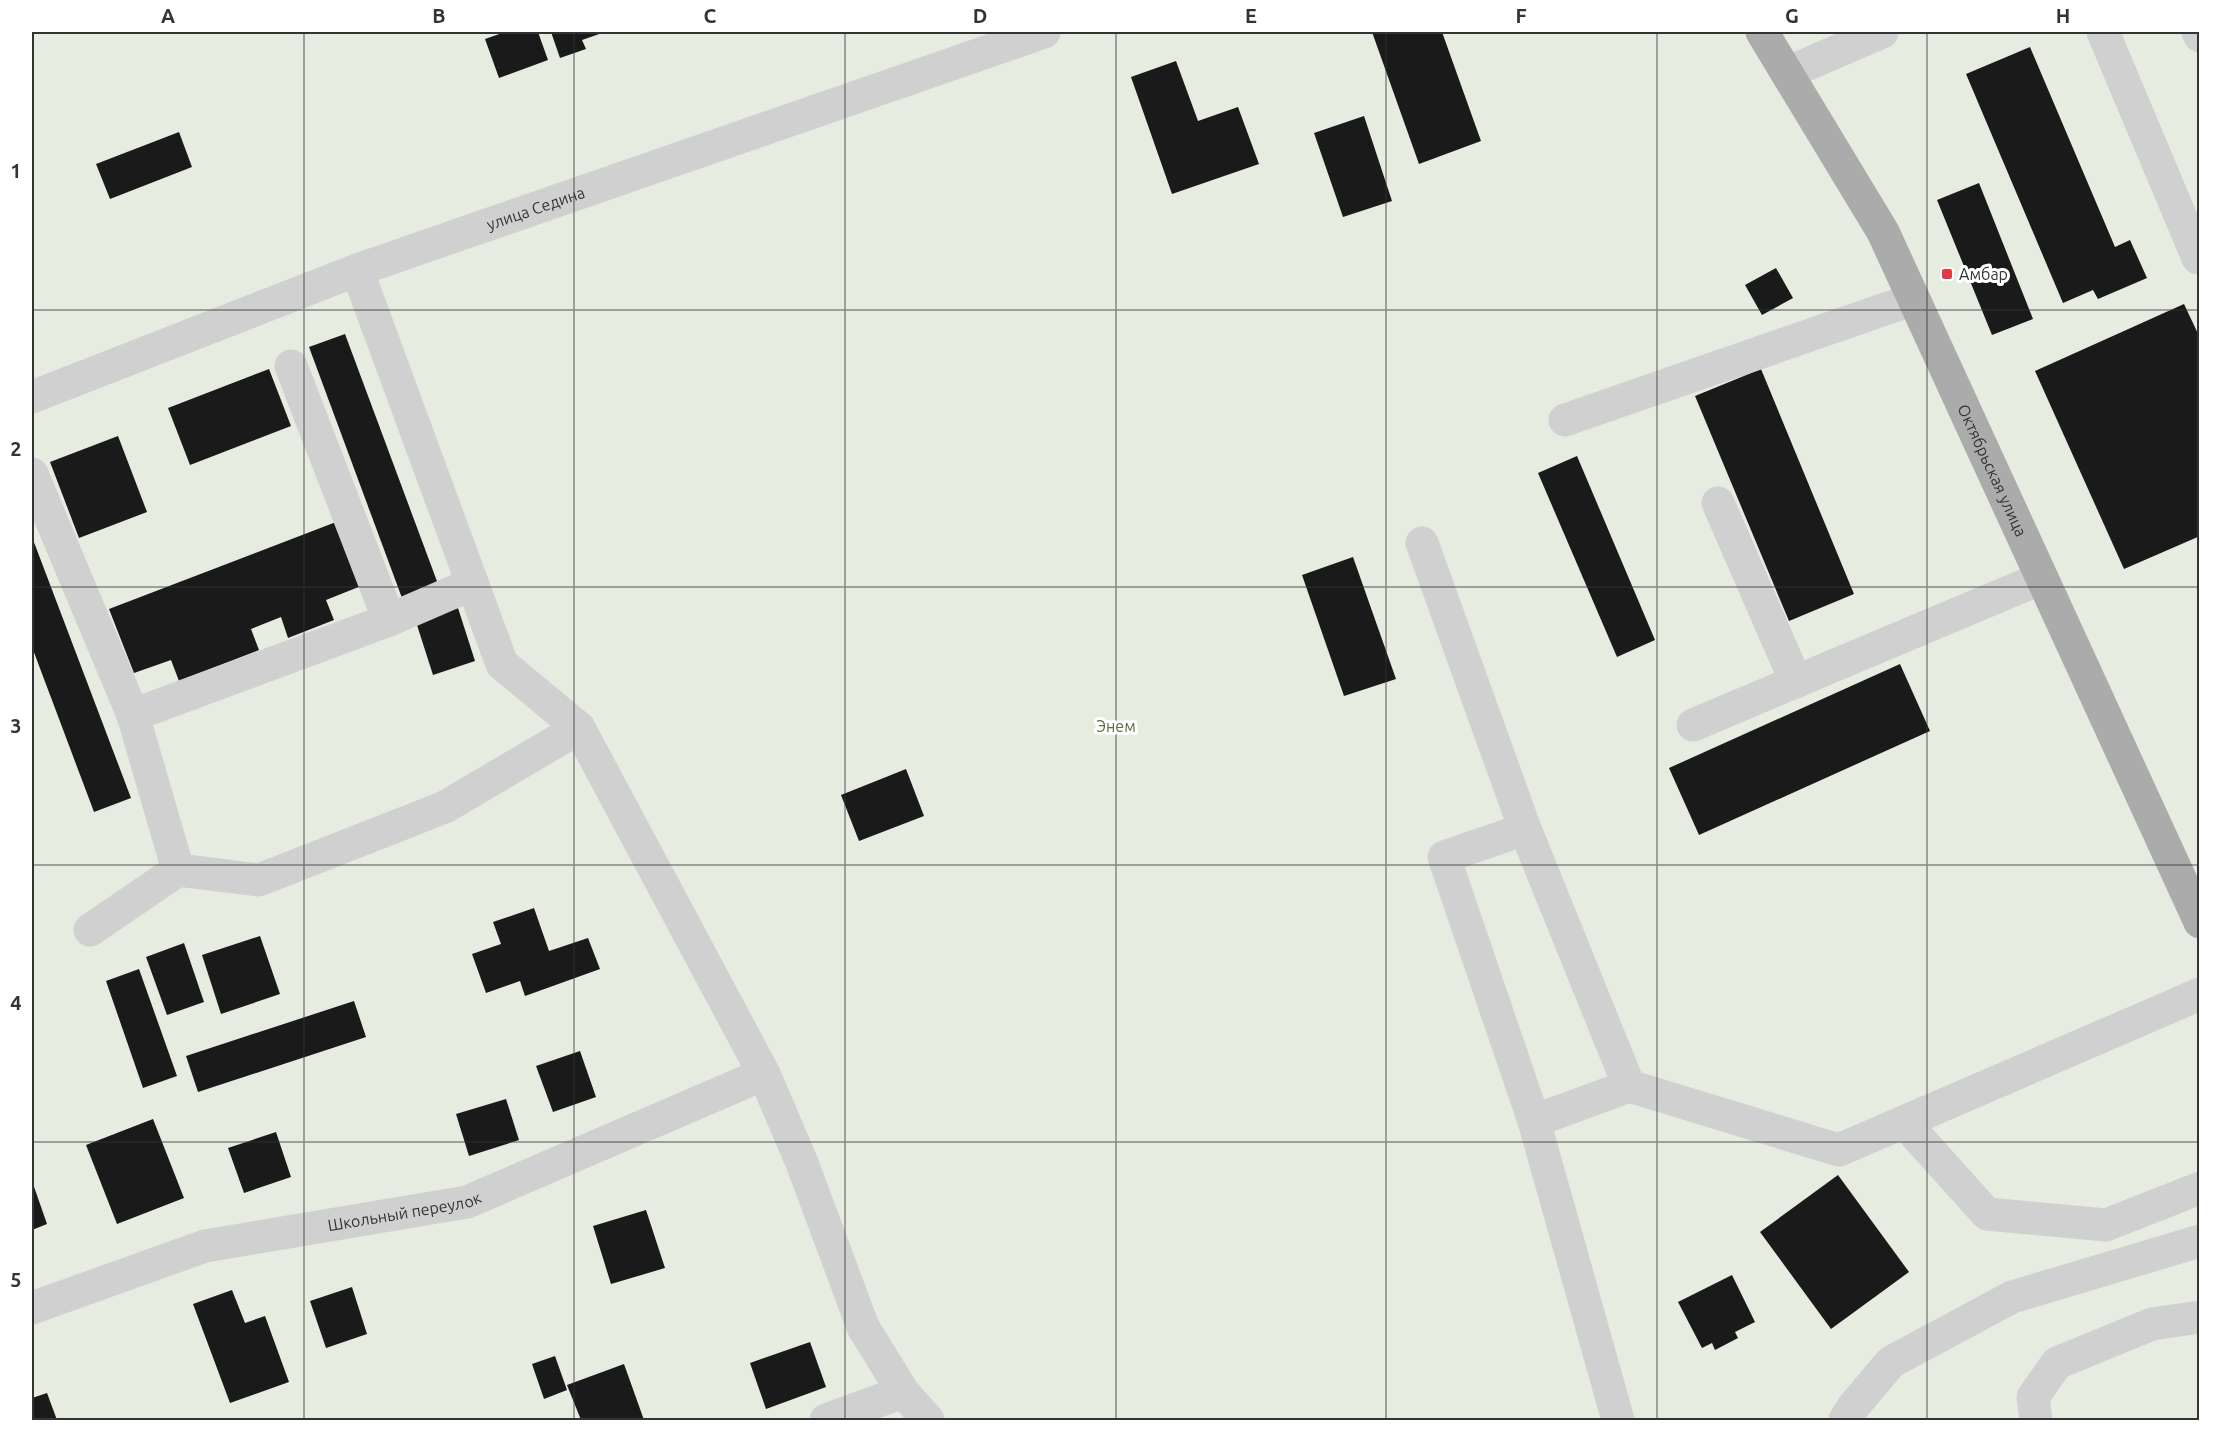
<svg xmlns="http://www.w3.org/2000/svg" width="2231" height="1452" font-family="Ubuntu,sans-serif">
  <rect width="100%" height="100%" fill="#fff"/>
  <!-- green -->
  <rect fill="#e6ecdf" x="32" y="32" width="2167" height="1388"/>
  <!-- building -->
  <g fill="#1a1a1a">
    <path d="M505 32H538L548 60 499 78 485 39Z"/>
    <path d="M551 32H605L582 40 586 49 560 58Z"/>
    <path d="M1372 32H1442L1481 141 1419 164Z"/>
    <path d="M2030 47 2115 247 2130 240 2147 278 2098 299 2093 290 2063 303 1966 74Z"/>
    <path d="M1176 61 1198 121 1238 107 1259 164 1172 194 1131 77Z"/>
    <path d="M1364 116 1392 201 1343 217 1314 133Z"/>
    <path d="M179 132 192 167 110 199 96 164Z"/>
    <path d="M1979 183 2033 319 1992 335 1937 200Z"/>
    <path d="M1776 268 1793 298 1762 315 1745 285Z"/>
    <path d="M2184 304 2200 338V536L2124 569 2035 371Z"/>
    <path d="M345 334 438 584 402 598 309 347Z"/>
    <path d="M269 369 291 426 190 465 168 408Z"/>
    <path d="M1761 369 1854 594 1789 621 1695 396Z"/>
    <path d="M118 436 147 512 79 538 50 462Z"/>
    <path d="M1577 456 1655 640 1617 657 1538 473Z"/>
    <path d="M336 522 361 586 326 600 334 620 288 638 281 617 251 629 259 650 179 681 171 660 134 673 109 609Z"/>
    <path d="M32 537 131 798 94 812 32 647Z"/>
    <path d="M1353 557 1396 679 1344 696 1302 575Z"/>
    <path d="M458 608 475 661 433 675 416 622Z"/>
    <path d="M1900 664 1930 731 1699 835 1669 768Z"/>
    <path d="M906 769 924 816 859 841 841 795Z"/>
    <path d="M534 908 549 951 588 938 600 969 525 996 520 981 486 993 472 954 501 944 493 922Z"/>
    <path d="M260 936 280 994 221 1014 202 955Z"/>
    <path d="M184 943 204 1002 167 1015 146 957Z"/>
    <path d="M139 969 177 1076 143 1088 106 981Z"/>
    <path d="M354 1001 366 1037 198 1092 186 1056Z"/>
    <path d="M580 1051 596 1097 553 1112 536 1066Z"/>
    <path d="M506 1099 519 1140 469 1156 456 1114Z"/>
    <path d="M153 1119 184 1198 117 1224 86 1145Z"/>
    <path d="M276 1132 291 1177 244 1193 228 1148Z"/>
    <path d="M1838 1175 1909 1272 1831 1329 1760 1232Z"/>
    <path d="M32 1181 47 1224 32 1230Z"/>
    <path d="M646 1210 665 1268 611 1284 593 1226Z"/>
    <path d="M1732 1275 1755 1322 1735 1332 1738 1338 1715 1350 1712 1343 1702 1348 1678 1302Z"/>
    <path d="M352 1287 367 1334 326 1348 310 1301Z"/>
    <path d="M232 1290 245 1323 265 1316 289 1382 230 1403 193 1304Z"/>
    <path d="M810 1342 826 1387 766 1409 750 1363Z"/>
    <path d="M555 1356 567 1390 544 1399 532 1364Z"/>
    <path d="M624 1364 644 1420H581L567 1385Z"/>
    <path d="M47 1393 57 1420H32V1398Z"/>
  </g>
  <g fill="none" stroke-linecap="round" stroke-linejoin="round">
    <!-- minor -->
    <g stroke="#d0d0d0" stroke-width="33">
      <path d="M2103 32 2198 258"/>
      <path d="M2198 32 2200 36"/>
      <path d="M1787 73 1882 32"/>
      <path d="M357 270 502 664 579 728 764 1074 802 1163 863 1327 903 1392 928 1420"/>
      <path d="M291 366 389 620"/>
      <path id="s1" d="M32 397 357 270 1044 32"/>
      <path d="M1565 420 1914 299"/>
      <path d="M32 474 133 715 178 870"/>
      <path d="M1718 503 1796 682"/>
      <path d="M1422 543 1525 829 1629 1086"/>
      <path d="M133 715 389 620 472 584"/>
      <path d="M1693 725 2042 578"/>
      <path d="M1525 829 1444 857 1534 1121"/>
      <path d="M90 930 178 870 259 880 445 807 579 728"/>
      <path d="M1904 1122 1987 1214 2106 1225 2200 1188"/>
      <path id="s2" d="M32 1308 205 1246 467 1202 764 1074"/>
      <path d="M826 1420 903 1392"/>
      <path d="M1618 1420 1534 1121 1629 1086 1839 1150 2200 994"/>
      <path d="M1845 1420 1853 1407 1891 1362 2012 1297 2200 1241"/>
      <path d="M2036 1420 2033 1397 2057 1363 2152 1324 2200 1317"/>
    </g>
    <!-- major -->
    <path stroke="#ababab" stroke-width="33" id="s3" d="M1762 32 1883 232 2200 922"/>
  </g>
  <!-- grid -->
  <path fill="none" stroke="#333" stroke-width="1.5" stroke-opacity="0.55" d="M304 32V1420M574 32V1420M845 32V1420M1116 32V1420M1386 32V1420M1657 32V1420M1927 32V1420M32 310H2200M32 587H2200M32 865H2200M32 1142H2200"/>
  <!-- markers -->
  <rect fill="#e63946" stroke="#fff" stroke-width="2" x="1941" y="268" width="12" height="12" rx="3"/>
  <g text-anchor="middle" stroke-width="6" stroke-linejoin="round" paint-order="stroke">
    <!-- street labels -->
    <g font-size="16" fill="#333" stroke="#fff">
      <text dy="6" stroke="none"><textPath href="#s1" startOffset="538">улица Седина</textPath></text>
      <text dy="6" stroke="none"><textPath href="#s3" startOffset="496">Октябрьская улица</textPath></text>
      <text dy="6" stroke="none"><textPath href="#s2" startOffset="386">Школьный переулок</textPath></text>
    </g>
    <!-- poi labels -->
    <g font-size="16" fill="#333" stroke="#fff" text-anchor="start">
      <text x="1959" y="280">Амбар</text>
    </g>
    <!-- park labels -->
    <g font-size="16" fill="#56703f" stroke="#fff">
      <text x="1116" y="732">Энем</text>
    </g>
  </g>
  <!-- border -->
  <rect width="2231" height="1452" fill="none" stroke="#ffffff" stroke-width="66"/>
  <rect x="33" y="33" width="2165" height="1386" fill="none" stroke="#333" stroke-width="2"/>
  <g font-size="20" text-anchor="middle" font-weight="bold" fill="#333">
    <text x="168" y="23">A</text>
    <text x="439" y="23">B</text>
    <text x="710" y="23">C</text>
    <text x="980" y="23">D</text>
    <text x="1251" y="23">E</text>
    <text x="1521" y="23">F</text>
    <text x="1792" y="23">G</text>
    <text x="2063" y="23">H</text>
    <text x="16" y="178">1</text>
    <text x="16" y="456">2</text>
    <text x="16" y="733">3</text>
    <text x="16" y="1010">4</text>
    <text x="16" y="1287">5</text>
  </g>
</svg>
